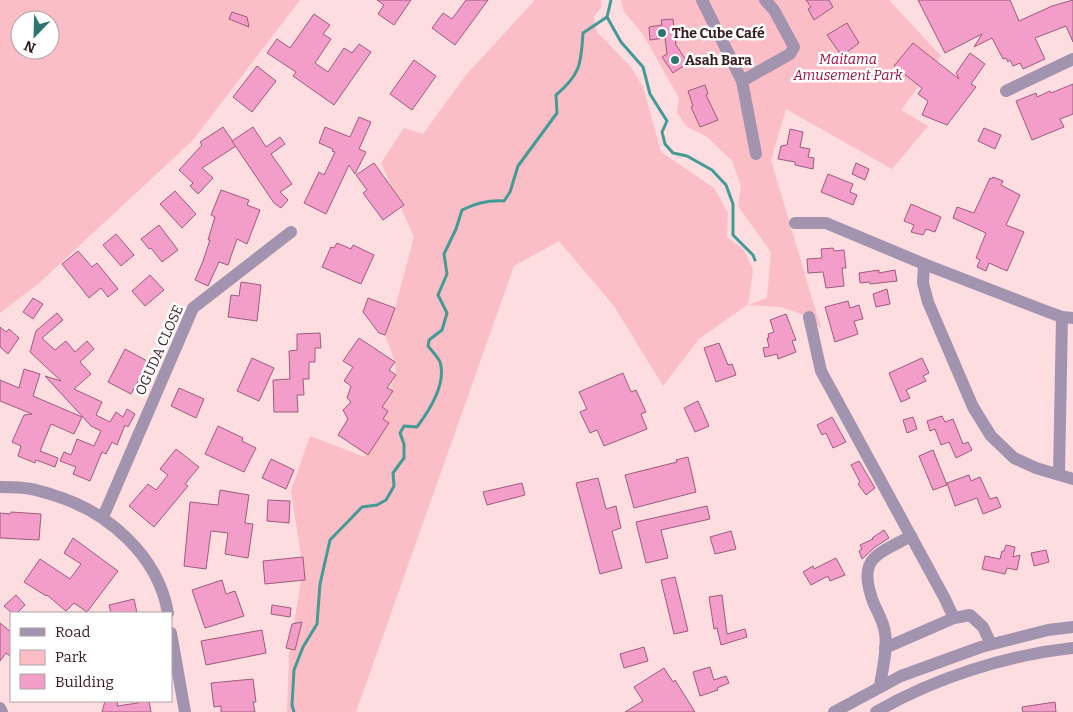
<svg xmlns="http://www.w3.org/2000/svg" width="1073" height="712" font-family="Bitter,serif">
  <rect width="100%" height="100%" fill="#fedde1"/>
  <!-- green -->
  <g fill="#fbbdc6" fill-rule="evenodd">
    <path d="M0 0H300L193 140 38 284 0 313ZM20 20H50V50H20Z"/>
    <path d="M535 0H601V8L593 17 597 32 631 67 643 87 661 152 714 188 728 213 727 237 744 250 753 270 748 305 767 298 771 252 738 206 741 186 732 161 707 137 686 126 677 112 679 98 642 33 624 12 621 0H889L941 56 901 110 928 126 892 169 786 109 771 160 821 329 809 317 781 307 747 305 699 339 663 386 614 306 559 241 514 266 356 712H287L289 654 303 569 291 491 310 436 362 456 368 455 382 407 396 375 395 362 385 335 395 308 414 237 381 163 404 128 423 134 466 75Z"/>
  </g>
  <g fill="none" stroke-linecap="round" stroke-linejoin="round">
    <!-- stream -->
    <g stroke="#429b95" stroke-width="3">
      <path d="M611 0 607 17 621 42 643 67 650 94 667 121 662 132 665 144 673 153 687 156 712 170 726 185 733 204V235L753 255 755 260"/>
      <path d="M294 712 292 705 294 670 303 647 317 624 320 584 330 540 362 507 377 505 386 500 394 486 393 473 404 458V444L400 433 404 426 417 427C429 411 447 384 440 362 438 357 432 351 428 346L429 340 442 330 447 313 438 295 447 274 444 254 456 229 462 210C476 203 489 200 504 201L510 192 518 166 557 113 556 95C581 74 581 63 583 33L607 17"/>
    </g>
  </g>
  <!-- building -->
  <g fill="#f39ec8" stroke="#9c5c7c">
    <path d="M377 0H411L394 25 378 14 384 5Z"/>
    <path d="M466 0H488L455 45 432 28 443 13 452 19Z"/>
    <path d="M806 0H829L833 7 814 20 808 9 811 7Z"/>
    <path d="M918 0H1010L1019 21 1052 6 1073 0V42L1066 26 1035 38 1045 59 1023 69 1020 63 1013 66 1010 60 1008 62 1006 58 1003 59 992 38 974 47 982 34 945 53Z"/>
    <path d="M232 12 247 17 249 27 229 19Z"/>
    <path d="M314 14 330 25 323 34 331 39 315 63 328 72 344 48 352 53 359 44 371 52 334 105 293 76 296 72 267 53 277 39 290 48Z"/>
    <path d="M673 19 676 45 688 63 673 73 662 57 667 54 665 38 650 40 649 27 662 25 661 20Z"/>
    <path d="M847 23 859 43 842 56 827 35Z"/>
    <path d="M913 43 959 79 956 73 970 53 985 64 971 84 976 87 947 125 922 115 928 101 918 94 922 88 894 66Z"/>
    <path d="M414 60 436 76 412 110 390 94Z"/>
    <path d="M257 66 276 81 252 112 233 97Z"/>
    <path d="M1073 84V114L1060 119 1064 127 1032 140 1016 101 1036 93 1037 97 1050 91 1051 93Z"/>
    <path d="M705 85 708 94 706 95 718 120 700 127 691 107 693 106 688 91Z"/>
    <path d="M359 117 371 122 359 149 366 152 355 174 349 165 326 214 304 203 319 172 324 175 335 152 332 151 333 149 319 143 325 127 350 137Z"/>
    <path d="M223 127 236 146 202 168 213 178 198 194 190 186 193 183 179 170 202 145 200 142Z"/>
    <path d="M253 127 266 147 280 137 285 144 271 154 292 184 280 192 288 200 281 208 274 203 232 141Z"/>
    <path d="M984 128 1001 135 995 149 978 141Z"/>
    <path d="M790 129 803 132 800 147 810 149 808 157 814 158 813 169 795 165V162L778 159 781 146 787 145Z"/>
    <path d="M374 163 404 205 383 220 363 193 367 190 356 175Z"/>
    <path d="M856 163 869 169 865 180 852 174Z"/>
    <path d="M828 174 853 184 850 192 857 195 853 205 821 192Z"/>
    <path d="M993 177 1003 181 1001 185 1020 195 1006 225 1024 232 1007 271 989 263 986 271 977 267 980 260 976 258 986 233 953 218 957 207 974 213 990 178 992 179Z"/>
    <path d="M221 190 249 200 247 205 260 210 247 244 237 239 228 265 219 262 208 286 195 280 203 261 210 240H208L215 217 211 215Z"/>
    <path d="M175 191 196 214 182 228 160 204Z"/>
    <path d="M911 204 941 217 935 232 926 229 923 235 911 232 914 225 904 221Z"/>
    <path d="M159 225 178 250 162 262 151 248 149 249 141 239Z"/>
    <path d="M116 234 134 255 121 266 103 245Z"/>
    <path d="M337 243 351 249 353 245 374 255 361 284 322 267 331 247 334 248Z"/>
    <path d="M833 248 834 251 844 250 846 268H842L844 286 826 288 823 272 808 273 807 259 822 258 821 249Z"/>
    <path d="M78 251 92 267 97 263 118 289 108 297 101 288 89 298 62 264Z"/>
    <path d="M879 270V273L895 270 897 281 870 284V282L860 283 859 273Z"/>
    <path d="M150 275 164 290 145 306 132 291Z"/>
    <path d="M241 282 261 285 257 321 228 317 231 295 239 296Z"/>
    <path d="M887 289 890 304 876 307 873 294Z"/>
    <path d="M33 298 43 304 33 319 23 312Z"/>
    <path d="M368 298 395 308 385 335 379 333 363 312Z"/>
    <path d="M848 301 850 308 859 305 863 319 854 321 858 334 835 342 825 307Z"/>
    <path d="M57 313 63 320 42 338 55 350 66 341 75 352 87 341 94 349 80 362 91 374 74 389 102 402 96 415 110 422 116 412 123 417 127 409 135 414 128 427 125 425 117 445 112 442 106 454 102 452 90 481 73 474 76 467 60 461 64 452 71 455 77 439 94 446 101 431 91 426 45 376 61 381 30 352 36 331Z"/>
    <path d="M786 314 796 340 792 341 796 352 778 359 777 354 765 357 763 348 769 347 767 338H769L768 334 774 332 770 320Z"/>
    <path d="M0 327 6 332 9 329 19 338 8 354 0 347Z"/>
    <path d="M320 333 321 348H315V362H309V379H303L304 395H297L298 412H274L273 380 290 379 289 351 297 350V334Z"/>
    <path d="M359 338 395 362 389 370 396 375 387 388 393 391 382 407 388 411 383 419 389 423 368 455 338 435 348 419 343 410 351 402 347 398 351 386 344 381 353 367 343 361Z"/>
    <path d="M719 343 728 365 732 364 736 375 716 382 704 348Z"/>
    <path d="M125 349 149 362 131 394 108 382Z"/>
    <path d="M252 358 274 368 259 401 237 391Z"/>
    <path d="M922 358 929 373 923 376 926 381 906 390 910 398 901 402 889 373Z"/>
    <path d="M24 369 40 374 33 396 82 417 74 434 51 424 40 451 58 458 55 467 36 460 35 463 18 456 21 446 12 442 24 415 32 414 0 401V380L19 388Z"/>
    <path d="M623 373 631 392 636 390 646 412 641 414 647 429 604 446 597 430 590 433 580 412 587 409 579 392Z"/>
    <path d="M179 388 204 399 196 418 171 406Z"/>
    <path d="M698 401 709 426 695 432 684 408Z"/>
    <path d="M942 416 945 422 953 419 963 444 968 442 972 450 956 458 949 442 941 445 935 429 930 431 927 421Z"/>
    <path d="M832 417 846 442 833 448 826 433 822 435 817 425Z"/>
    <path d="M913 417 917 429 907 433 903 420Z"/>
    <path d="M218 426 243 438 242 441 256 448 244 472 205 454Z"/>
    <path d="M176 449 199 467 185 484 188 486 154 527 129 506 148 484 156 490 168 475 160 469Z"/>
    <path d="M933 450 947 485 933 490 919 456Z"/>
    <path d="M688 457 696 492 634 508 625 475 677 462 676 460Z"/>
    <path d="M271 459 294 470 286 489 262 478Z"/>
    <path d="M859 461 875 488 866 495 858 484 860 482 851 465Z"/>
    <path d="M969 475 971 481 980 477 990 499 997 497 1001 507 983 514 977 498 955 506 947 483Z"/>
    <path d="M598 478 606 509 616 506 621 528 612 531 622 568 600 574 576 483Z"/>
    <path d="M522 483 525 495 487 505 483 492Z"/>
    <path d="M220 490 249 495 245 523 253 524 248 558 225 554 228 533 211 531 206 569 184 566 190 502 218 505Z"/>
    <path d="M268 500 290 501 289 523 267 521Z"/>
    <path d="M707 506 710 519 661 530 668 558 646 563 636 522Z"/>
    <path d="M11 512 41 514 39 540 0 538V513L10 514Z"/>
    <path d="M884 530 889 538 875 547 862 559 859 551 862 549 860 545 873 539 872 538Z"/>
    <path d="M731 531 736 549 715 554 710 537Z"/>
    <path d="M73 538 118 571 87 612 74 603 66 611 47 595 46 596 24 582 40 559 70 579 81 564 64 553Z"/>
    <path d="M1006 545 1015 547 1013 557 1020 555 1017 570 1007 568 1005 574 982 569 985 556 1000 559 1002 551H1004Z"/>
    <path d="M1046 550 1049 562 1034 566 1031 553Z"/>
    <path d="M303 557 305 580 265 584 263 561Z"/>
    <path d="M836 558 845 575 830 581 828 576 811 585 803 572 813 566 814 569Z"/>
    <path d="M675 577 688 631 674 634 661 580Z"/>
    <path d="M222 580 226 594 235 591 244 616 205 628 192 590Z"/>
    <path d="M16 595 25 605 17 613H12L4 606Z"/>
    <path d="M722 595 727 634 745 629 747 637 721 645 717 628 714 629 709 597Z"/>
    <path d="M134 599 137 613H111L109 605Z"/>
    <path d="M272 605 291 608 290 617 271 614Z"/>
    <path d="M302 622 295 650 286 648 292 624Z"/>
    <path d="M0 623 11 632V657L6 653 0 661Z"/>
    <path d="M262 630 266 653 206 665 201 641Z"/>
    <path d="M644 647 648 661 624 668 620 654Z"/>
    <path d="M710 667 714 680 726 676 729 683 717 688 718 690 700 696 693 672Z"/>
    <path d="M664 668 673 682 675 680 695 712H625L643 701 634 687Z"/>
    <path d="M253 679 256 702H253L255 712H221V706L214 707 211 683Z"/>
    <path d="M105 701H118L117 706 138 703V701H149L151 712H102Z"/>
    <path d="M1055 702 1056 712H1023L1022 707Z"/>
  </g>
  <g fill="none" stroke-linecap="round" stroke-linejoin="round">
    <!-- minor -->
    <g stroke="#a294ae" stroke-width="12">
      <path d="M702 0 742 81 756 154"/>
      <path d="M742 81 790 54 794 47 774 10 765 0"/>
      <path d="M1006 91 1073 59"/>
      <path d="M795 223H826L924 264 1043 310 1062 317 1073 318"/>
      <path d="M924 264 923 283 928 302 973 407 991 436 1014 458 1036 468 1073 479"/>
      <path d="M809 317 821 371 944 597 954 618 970 615 983 627 991 644"/>
      <path d="M1059 474 1062 317"/>
      <path d="M0 487C10 487 21 487 31 489 38 490 46 493 53 495 107 511 158 555 168 613"/>
      <path d="M103 517 193 308 291 232"/>
      <path d="M171 633 185 712"/>
      <path d="M885 648 954 618"/>
      <path d="M880 686C882 670 888 650 885 633 884 623 878 613 874 604 856 558 876 555 911 536"/>
      <path d="M0 708 2 712"/>
      <path d="M834 712 901 676 981 647 1048 630 1073 627"/>
      <path d="M876 712C934 678 1007 655 1073 648"/>
    </g>
  </g>
  <!-- markers -->
  <g fill="#2c7570" stroke="#fff" stroke-width="2">
    <circle cx="662" cy="33" r="5"/>
    <circle cx="675" cy="60" r="5"/>
  </g>
  <g text-anchor="middle" stroke-width="5" stroke-linejoin="round" paint-order="stroke">
    <!-- poi labels -->
    <g font-size="14" font-weight="bold" fill="#371a1f" stroke="#fff" text-anchor="start">
      <text x="672" y="38">The Cube Café</text>
      <text x="685" y="65">Asah Bara</text>
    </g>
    <!-- park labels -->
    <g font-size="14" font-style="italic" fill="#9f1142" stroke="#fff">
      <text x="848" y="64">Maitama<tspan x="848" dy="16">Amusement Park</tspan></text>
    </g>
    <!-- street labels -->
    <g font-size="14" fill="#371a1f" stroke="#fff">
      <text transform="translate(159 350) rotate(-66)" y="5">OGUDA CLOSE</text>
    </g>
  </g>
  <!-- legend -->
  <rect x="10" y="612" width="162" height="90" fill="#ffffff" stroke="#afa3a5"/>
  <rect x="20" y="628" width="25" height="8" fill="#a294ae" stroke="#afa3a5"/>
  <text x="55" y="637" font-size="15" fill="#371a1f">Road</text>
  <rect x="20" y="650" width="25" height="15" fill="#fbbdc6" stroke="#afa3a5"/>
  <text x="55" y="662" font-size="15" fill="#371a1f">Park</text>
  <rect x="20" y="674" width="25" height="15" fill="#f39ec8" stroke="#afa3a5"/>
  <text x="55" y="687" font-size="15" fill="#371a1f">Building</text>
  <!-- north arrow -->
  <g transform="translate(35 35) rotate(203)"><circle r="24" fill="#ffffff" stroke="#afa3a5"/>
  <path d="M0-4L9 19L0 12L-9 19Z" fill="#2c7570"/>
  <text y="-8" font-size="14" font-weight="bold" text-anchor="middle" fill="#371a1f">N</text>
  </g>
</svg>
